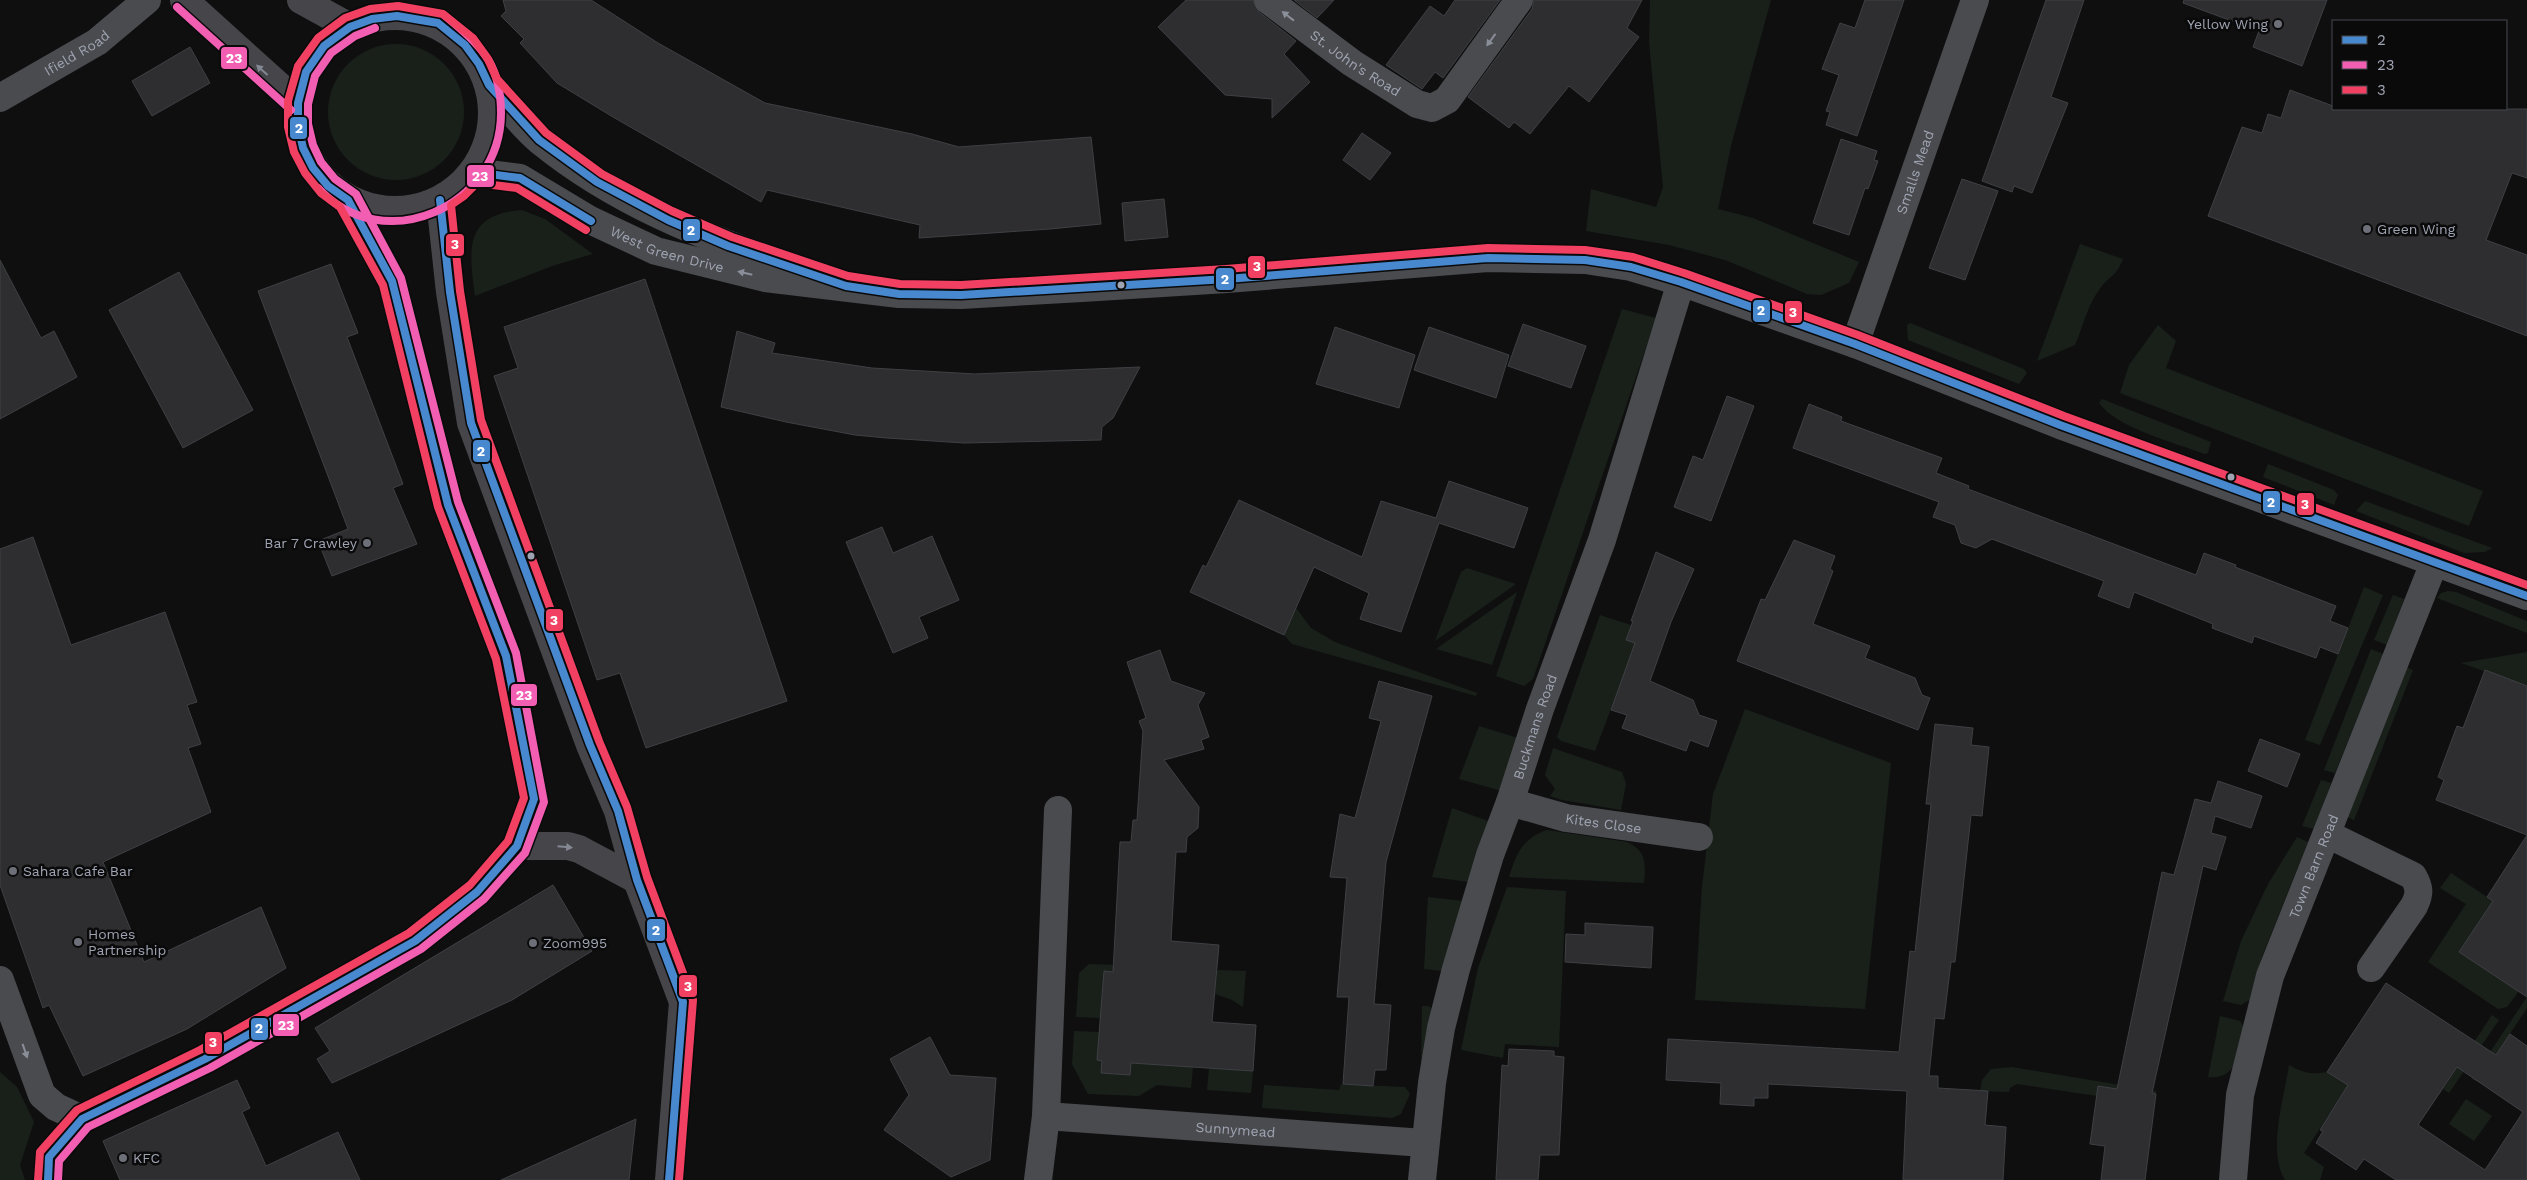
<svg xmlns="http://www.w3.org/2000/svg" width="2527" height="1180" font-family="'Work Sans',sans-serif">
  <rect width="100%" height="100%" fill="#0f0f10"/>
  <!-- green -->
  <g fill="#19201a">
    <path d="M1650 0H1771L1731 146 1718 209 1753 218 1859 262 1849 283 1821 295 1807 294 1725 260 1669 245 1586 231 1591 189 1656 207 1663 187 1649 42Z"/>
    <circle cx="396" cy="112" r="68"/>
    <path d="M522 210 545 219 593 254 552 266 475 296C469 251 463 214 522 210Z"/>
    <path d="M2080 244 2123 259C2115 279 2109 275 2099 290 2087 306 2083 327 2075 345L2037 361Z"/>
    <path d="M1622 309 1656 318 1533 679 1524 686 1496 676Z"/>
    <path d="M1910 323 2024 369 2027 373 2019 384 1908 340 1907 325Z"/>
    <path d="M2158 325 2176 341 2166 368 2483 491 2469 526 2120 393 2129 365Z"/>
    <path d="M2102 399 2211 442 2208 453 2205 454C2175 443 2117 428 2099 403Z"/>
    <path d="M2268 464 2334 490 2338 495 2334 505 2263 477Z"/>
    <path d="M2365 501 2492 548 2485 552 2464 553 2356 511Z"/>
    <path d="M1467 568 1516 584 1435 641 1461 572Z"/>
    <path d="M2364 587 2383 595 2320 745 2305 740Z"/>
    <path d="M2448 591 2456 592 2527 621V633L2437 598 2441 593Z"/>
    <path d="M1517 592 1492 665 1436 649Z"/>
    <path d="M2393 595 2404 599 2387 645 2374 640Z"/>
    <path d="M1296 608 1311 628 1335 642 1477 693 1476 696 1292 644 1284 635Z"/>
    <path d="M1600 615 1631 625 1626 640 1636 643 1595 751 1561 741 1557 737Z"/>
    <path d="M2371 649 2383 654 2335 773 2324 770Z"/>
    <path d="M2527 652V686L2461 663Z"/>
    <path d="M2403 666 2413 670 2354 820 2347 817Z"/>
    <path d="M1745 709 1891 763 1865 1009 1695 1000 1702 887 1713 794Z"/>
    <path d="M1479 726 1518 738 1502 791 1459 779Z"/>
    <path d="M1553 748 1622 772 1626 784 1621 810 1562 800 1550 796 1555 789 1545 775Z"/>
    <path d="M2321 780 2331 783 2314 829 2302 826Z"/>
    <path d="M1452 808 1491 822 1469 882 1432 877Z"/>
    <path d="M1547 830 1627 842C1646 850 1646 864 1644 883L1509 877C1516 854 1523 838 1547 830Z"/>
    <path d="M2297 837 2308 842 2262 957 2250 1000 2241 1005 2223 1001 2241 941 2268 884Z"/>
    <path d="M2451 873 2493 901 2459 952 2519 991 2507 1007 2498 1009 2428 962 2466 904 2440 888Z"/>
    <path d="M1507 887 1566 891 1559 1047 1505 1044 1503 1058 1461 1050 1478 968Z"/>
    <path d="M1428 897 1463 901 1442 971 1424 969Z"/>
    <path d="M1089 964 1147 966V974L1104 971 1101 1018 1076 1017 1079 973Z"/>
    <path d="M1217 970 1246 971 1243 1007 1232 1000 1215 994Z"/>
    <path d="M2527 997V1008L2478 1082 2472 1079Z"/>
    <path d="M1422 1006H1429L1432 1010 1424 1065H1421Z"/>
    <path d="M2492 1015 2499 1020 2449 1093 2443 1089Z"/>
    <path d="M2220 1016 2240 1021 2244 1027C2238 1051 2239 1080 2208 1077Z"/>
    <path d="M1074 1031 1099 1032 1098 1060 1102 1061V1073L1130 1075 1131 1063 1193 1067 1191 1088 1157 1085 1139 1096 1088 1094 1072 1064Z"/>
    <path d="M2289 1065C2303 1073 2312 1075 2327 1072L2348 1085 2304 1153 2324 1167 2320 1180H2285C2267 1150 2284 1099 2289 1065Z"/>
    <path d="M2012 1067 2156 1091V1094L2098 1086 2097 1096 2017 1084 2010 1088 2009 1092 1980 1091 1982 1080 1991 1069Z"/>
    <path d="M1209 1068 1253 1071 1251 1093 1207 1090Z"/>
    <path d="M0 1072 17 1087 34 1122 20 1165 25 1180H0Z"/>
    <path d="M1341 1084 1405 1087 1410 1094 1401 1114 1392 1118 1262 1108 1264 1085 1339 1090Z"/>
    <path d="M2466 1099 2492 1116 2474 1141 2449 1124Z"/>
  </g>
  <!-- building -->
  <g fill="#2e2e30" stroke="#3e4044" fill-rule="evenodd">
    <path d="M503 0H591L658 43 765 103 912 134 959 147 1091 137 1101 224 1050 229 919 238 920 225 841 207 767 190 761 202 613 117 557 83 520 43 524 39 501 16 506 11Z"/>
    <path d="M1186 0H1253L1259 12 1296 41 1284 54 1310 82 1272 118V99L1225 95 1158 27Z"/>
    <path d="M1294 0H1334L1317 18Z"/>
    <path d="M1455 0H1500L1443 78 1435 72 1422 89 1386 65 1430 6 1444 16Z"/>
    <path d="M1534 0H1642L1627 28 1639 37 1589 102 1569 86 1530 134 1514 122 1509 128 1468 97 1532 9Z"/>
    <path d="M1865 0H1904L1857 136 1826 125 1830 112 1826 111 1839 75 1822 69 1840 23 1855 28Z"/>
    <path d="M2046 0H2084L2051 97 2068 103 2032 193 2014 186 2012 192 1982 181Z"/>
    <path d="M2184 0H2327L2302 66 2253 47 2259 31 2183 3Z"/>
    <path d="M190 47 210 83 152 116 132 81Z"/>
    <path d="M2290 90 2333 106V109H2527V178L2512 173 2486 240 2527 255V336L2208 216 2242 127 2262 133 2268 114 2281 118Z"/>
    <path d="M1362 133 1391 153 1370 180 1343 160Z"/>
    <path d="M1841 139 1877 151 1874 160 1878 161 1868 189 1865 188 1849 235 1813 223Z"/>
    <path d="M1962 179 1998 191 1965 280 1929 268Z"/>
    <path d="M1164 199 1168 237 1125 241 1122 203Z"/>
    <path d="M0 260 41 338 54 331 77 377 0 419Z"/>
    <path d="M331 264 358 333 347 337 403 484 393 488 417 544 332 576 318 541 348 529 258 291Z"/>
    <path d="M179 272 253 410 183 448 109 310Z"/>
    <path d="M645 279 787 701 646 748 620 673 597 680 494 376 518 368 504 327Z"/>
    <path d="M1523 324 1586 346 1571 388 1508 366Z"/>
    <path d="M1335 327 1415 355 1399 408 1316 384Z"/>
    <path d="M1429 327 1509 355 1496 398 1414 370Z"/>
    <path d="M737 331 775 343 772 353 872 368 975 374 1140 367 1113 418 1102 427 1101 440 964 443 887 438 855 435 786 422 721 407Z"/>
    <path d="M1727 396 1754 406 1711 521 1674 507 1693 456 1703 460Z"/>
    <path d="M1809 404 1842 417 1841 421 1942 458 1936 473 1969 486 1968 489 2196 575 2204 553 2236 565 2235 567 2336 606 2330 621 2348 628 2338 654 2320 647 2316 658 2254 636 2252 643 2212 628 2213 624 2134 592 2129 608 2098 596 2104 581 1992 539 1976 548 1961 543 1955 525 1933 517 1939 502 1793 448Z"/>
    <path d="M1449 481 1528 508 1514 548 1439 523 1401 632 1360 619 1369 593 1314 567 1284 635 1190 592 1203 565 1206 567 1239 500 1362 557 1381 501 1436 518Z"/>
    <path d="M882 527 893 553 932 536 959 600 919 617 928 638 893 653 846 542Z"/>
    <path d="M33 537 71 645 165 612 197 702 187 705 201 744 188 748 211 812 103 862 144 962 261 907 286 968 187 1029 83 1076 49 1005 43 1008 0 885V549Z"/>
    <path d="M1794 540 1835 556 1830 569 1833 571 1813 624 1870 646 1865 658 1915 678 1922 695 1930 698 1918 730 1737 661 1761 599 1765 600Z"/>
    <path d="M1656 552 1694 569 1671 622 1650 681 1693 700 1699 715 1717 721 1708 747 1690 740 1686 751 1622 728 1627 715 1611 710 1635 643 1626 640 1633 621H1631Z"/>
    <path d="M1160 650 1171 681 1205 693 1198 705 1209 737 1201 740 1204 749 1164 760 1199 807 1198 828 1187 837 1186 852H1176L1171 941 1219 945 1212 1022 1256 1025 1253 1071 1131 1063 1130 1075 1101 1073 1102 1061 1097 1060 1104 971 1113 972 1120 842H1131L1133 820H1137L1143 731 1139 721 1146 718 1127 662Z"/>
    <path d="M2485 670 2527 686V835L2436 800 2444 780 2438 777 2457 726 2463 728Z"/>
    <path d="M1379 681 1432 696 1386 862 1374 1004 1391 1005 1386 1070H1375L1373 1086 1343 1084 1349 997H1337L1347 878 1330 877 1340 814 1355 818 1381 721 1369 718Z"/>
    <path d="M1935 724 1973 728 1971 745 1989 747 1982 816 1971 815 1955 962H1951L1944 1019 1935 1018 1929 1076H1938V1088L1988 1091 1985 1125 2006 1127 2003 1180H1903L1907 1091 1768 1084V1098H1754V1106L1720 1104 1721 1083 1666 1080 1668 1039 1899 1052 1910 951 1915 952 1931 804H1926Z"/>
    <path d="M2260 739 2300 754 2287 787 2248 771Z"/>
    <path d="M2218 781 2262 796 2251 828 2215 816 2211 833 2226 837 2216 870 2203 866 2152 1093 2156 1094 2145 1180H2101L2105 1146 2090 1144 2098 1086 2117 1089 2162 872 2174 875 2195 799 2211 803Z"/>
    <path d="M2527 835V997L2459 952 2493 901 2487 897Z"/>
    <path d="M553 885 592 951 512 1000 332 1083 317 1059 330 1051 315 1028Z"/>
    <path d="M1585 923 1653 927 1651 968 1565 962 1566 934 1585 935Z"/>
    <path d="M2386 983 2496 1055 2510 1034 2527 1046V1180H2396L2364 1159 2356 1170 2316 1143 2323 1131 2320 1130 2348 1085 2327 1072ZM2457 1067 2523 1112 2485 1170 2418 1125Z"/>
    <path d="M930 1037 950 1075 996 1078 990 1160 951 1177 884 1130 909 1095 890 1059Z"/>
    <path d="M1509 1049 1554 1051V1056L1564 1057 1559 1155H1540L1538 1180H1496L1502 1065 1508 1066Z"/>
    <path d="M237 1080 250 1108 242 1112 266 1166 338 1132 360 1180H120L103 1141Z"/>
    <path d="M636 1119 629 1180H501Z"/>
  </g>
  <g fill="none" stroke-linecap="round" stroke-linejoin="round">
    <!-- minor -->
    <g stroke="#4a4b4f" stroke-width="28">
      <path id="s1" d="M1268 0 1352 63 1417 104 1432 108 1447 100 1519 0"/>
      <path d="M489 85C505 103 521 125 540 141 616 203 706 238 797 269"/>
      <path id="s2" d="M0 98 97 42 147 0"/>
      <path id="s3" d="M473 172 520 178 590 220 656 251 765 278 899 294 961 295 1082 288 1227 279 1488 258 1585 260 1631 267 1681 282 1855 344 2060 425 2527 596"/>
      <path id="s4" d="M1855 344 1975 0"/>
      <path id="s5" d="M1510 802 1566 818 1699 837"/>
      <path d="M2327 834 2413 876C2420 888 2420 894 2414 906L2371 968"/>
      <path d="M0 980 42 1095 56 1107 82 1119"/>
      <path id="s6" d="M1046 1116 1424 1143"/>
      <path d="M1038 1180 1046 1116 1058 810"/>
      <path id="s7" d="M1422 1180 1432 1083 1441 1028 1456 969 1490 855 1510 802 1540 709 1602 540 1681 282"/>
      <path id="s8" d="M2233 1180 2240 1095 2270 976 2434 563"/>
    </g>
    <!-- primary -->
    <g stroke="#46464a" stroke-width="28">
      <path d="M184 0 298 103"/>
      <path d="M301 0 350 27"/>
      <circle cx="395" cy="113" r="97"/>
      <path d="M440 200 450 292 471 423 590 745 618 811 637 880 683 1002 669 1180"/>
      <path d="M517 846H568L579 849 637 880"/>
      <path d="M48 1180 49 1157 82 1119 205 1059 415 941 477 892 517 846 534 799 506 656 448 505 392 281 348 200"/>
    </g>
    <defs>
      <g id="bus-1">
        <path d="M473 172 520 178 591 221"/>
        <path d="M440 200 450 292 471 423 590 745 618 811 637 880 683 1002 669 1180"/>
        <path d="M48 1180 49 1157 82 1119 205 1059 415 941 477 892 517 846 534 799 506 656 448 505 392 281 348 200 328 186 313 168 303 148 298 125V103L306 72 324 46 350 27 372 19 397 16 438 23 465 45 479 64 489 85 539 140 597 182 668 220 728 246 846 286 899 294 961 295 1227 279 1488 258 1585 260 1631 267 1681 282 1855 344 2060 425 2527 596"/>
      </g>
      <g id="bus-2">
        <path d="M177 7 291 110"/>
        <path d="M318 188C383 259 501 207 501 113 501 95 498 77 489 61 478 43 461 29 444 15"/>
        <path d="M58 1180 59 1161 88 1127 210 1068 421 949 484 899 525 853 544 802 516 653 458 502 401 278 356 194 335 179 321 162 313 145 308 124V104L315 76 331 53 355 36 375 28"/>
      </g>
      <g id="bus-3">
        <path d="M586 230 517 188 477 183 464 196 451 205 460 291 481 420 599 741 627 807 647 877 693 1000 679 1180"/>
        <path d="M38 1180 40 1152 77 1110 200 1050 409 933 470 885 508 841 524 798 496 659 438 507 383 285 340 207 321 193 305 173 294 152 288 127V101L298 66 318 38 345 18 370 9 398 6 443 14 473 38 488 59 497 79 546 133 602 174 672 211 732 237 848 276 900 284 961 285 1226 269 1488 248 1585 250 1633 257 1684 273 1858 335 2064 416 2527 585"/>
      </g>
    </defs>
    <!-- bus-1 casing -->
    <use href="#bus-1" stroke="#0a0a0b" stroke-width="11"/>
    <!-- bus-2 casing -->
    <use href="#bus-2" stroke="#0a0a0b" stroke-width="11"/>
    <!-- bus-3 casing -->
    <use href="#bus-3" stroke="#0a0a0b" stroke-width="11"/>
    <!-- bus-1 -->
    <use href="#bus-1" stroke="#4788cf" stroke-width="8"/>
    <!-- bus-2 -->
    <use href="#bus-2" stroke="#f25fb2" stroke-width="8"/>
    <!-- bus-3 -->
    <use href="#bus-3" stroke="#f24062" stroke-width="8"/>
  </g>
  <!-- one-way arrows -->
  <defs><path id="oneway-solid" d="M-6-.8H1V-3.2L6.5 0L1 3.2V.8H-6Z" transform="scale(1.25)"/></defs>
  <g fill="#8a8e99">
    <use href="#oneway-solid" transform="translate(1288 16) rotate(-142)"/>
    <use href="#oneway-solid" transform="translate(1491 40) rotate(126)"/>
    <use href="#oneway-solid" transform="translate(745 273) rotate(-167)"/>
    <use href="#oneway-solid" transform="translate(25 1051) rotate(71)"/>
  </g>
  <g fill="#848893">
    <use href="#oneway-solid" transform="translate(262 70) rotate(-138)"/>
    <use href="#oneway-solid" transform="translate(565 847) rotate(5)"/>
  </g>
  <!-- markers -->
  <g fill="#6d7079" stroke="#0a0a0b" stroke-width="2">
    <circle cx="2278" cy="24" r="5"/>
    <circle cx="2367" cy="229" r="5"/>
    <circle cx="367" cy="543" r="5"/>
    <circle cx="13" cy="871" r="5"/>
    <circle cx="78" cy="942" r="5"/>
    <circle cx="533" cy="943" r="5"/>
    <circle cx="123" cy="1158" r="5"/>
  </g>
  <g fill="#9fa4b2" stroke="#0a0a0b" stroke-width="2">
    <circle cx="1121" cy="285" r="4.5"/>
    <circle cx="2231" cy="477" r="4.5"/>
    <circle cx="531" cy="556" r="4.5"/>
  </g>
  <g text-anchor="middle" stroke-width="5" stroke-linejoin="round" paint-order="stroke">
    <!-- poi labels -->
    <g font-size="14" fill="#9fa4b2" stroke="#0a0a0b" text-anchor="start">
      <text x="2268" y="29" text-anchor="end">Yellow Wing</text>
      <text x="2377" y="234">Green Wing</text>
      <text x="357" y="548" text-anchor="end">Bar 7 Crawley</text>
      <text x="23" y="876">Sahara Cafe Bar</text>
      <text x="88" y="939">Homes<tspan x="88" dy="16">Partnership</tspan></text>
      <text x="543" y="948">Zoom995</text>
      <text x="133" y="1163">KFC</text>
    </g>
    <!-- street labels -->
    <g font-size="14" fill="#9fa4b2" stroke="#0a0a0b">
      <text dy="5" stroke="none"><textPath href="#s2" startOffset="89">Ifield Road</textPath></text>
      <text dy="5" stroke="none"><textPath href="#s1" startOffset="108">St. John's Road</textPath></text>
      <text dy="5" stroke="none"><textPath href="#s4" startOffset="182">Smalls Mead</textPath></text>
      <text dy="5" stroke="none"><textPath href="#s3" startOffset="212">West Green Drive</textPath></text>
      <text dy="5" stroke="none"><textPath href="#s7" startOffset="469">Buckmans Road</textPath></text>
      <text dy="5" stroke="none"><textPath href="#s5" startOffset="96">Kites Close</textPath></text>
      <text dy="5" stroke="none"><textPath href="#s8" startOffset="326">Town Barn Road</textPath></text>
      <text dy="5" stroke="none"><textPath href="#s6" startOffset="190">Sunnymead</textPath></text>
    </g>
  </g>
  <g stroke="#0a0a0b" stroke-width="2">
    <rect x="220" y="46" width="28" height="24" rx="5" fill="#f25fb2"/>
    <rect x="289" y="116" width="19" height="24" rx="5" fill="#4788cf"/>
    <rect x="466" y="164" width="29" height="24" rx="5" fill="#f25fb2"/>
    <rect x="682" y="218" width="19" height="24" rx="5" fill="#4788cf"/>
    <rect x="445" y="233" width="20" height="24" rx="5" fill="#f24062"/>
    <rect x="1247" y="255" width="19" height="24" rx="5" fill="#f24062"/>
    <rect x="1215" y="267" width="20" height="24" rx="5" fill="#4788cf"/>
    <rect x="1752" y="299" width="19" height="24" rx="5" fill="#4788cf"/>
    <rect x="1784" y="300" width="19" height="24" rx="5" fill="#f24062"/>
    <rect x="472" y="439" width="19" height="24" rx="5" fill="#4788cf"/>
    <rect x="2262" y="490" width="19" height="24" rx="5" fill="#4788cf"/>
    <rect x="2296" y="492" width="19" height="24" rx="5" fill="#f24062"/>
    <rect x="545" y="608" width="19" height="24" rx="5" fill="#f24062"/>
    <rect x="510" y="683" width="28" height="24" rx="5" fill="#f25fb2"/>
    <rect x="646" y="918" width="20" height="24" rx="5" fill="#4788cf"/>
    <rect x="678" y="974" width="20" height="24" rx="5" fill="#f24062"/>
    <rect x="272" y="1013" width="28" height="24" rx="5" fill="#f25fb2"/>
    <rect x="250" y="1017" width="19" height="24" rx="5" fill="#4788cf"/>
    <rect x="204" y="1031" width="19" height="24" rx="5" fill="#f24062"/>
  </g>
  <g font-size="14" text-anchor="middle" font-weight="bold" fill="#fff">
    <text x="234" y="63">23</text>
    <text x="299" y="133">2</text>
    <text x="480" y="181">23</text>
    <text x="691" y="235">2</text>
    <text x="455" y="249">3</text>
    <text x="1257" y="271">3</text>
    <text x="1225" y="284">2</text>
    <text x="1761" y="315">2</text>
    <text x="1793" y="317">3</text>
    <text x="481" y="456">2</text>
    <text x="2271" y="507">2</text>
    <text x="2305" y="509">3</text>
    <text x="554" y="625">3</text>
    <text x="524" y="700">23</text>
    <text x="656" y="935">2</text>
    <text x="688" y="991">3</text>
    <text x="286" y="1030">23</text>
    <text x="259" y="1033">2</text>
    <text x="213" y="1047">3</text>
  </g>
  <!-- legend -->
  <rect x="2332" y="20" width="175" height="90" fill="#0a0a0b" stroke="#46484e"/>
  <rect x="2342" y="36" width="25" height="8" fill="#4788cf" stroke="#46484e"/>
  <text x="2377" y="45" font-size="15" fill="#9fa4b2">2</text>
  <rect x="2342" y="61" width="25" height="8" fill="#f25fb2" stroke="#46484e"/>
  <text x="2377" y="70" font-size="15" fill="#9fa4b2">23</text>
  <rect x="2342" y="86" width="25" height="8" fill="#f24062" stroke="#46484e"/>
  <text x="2377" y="95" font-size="15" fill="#9fa4b2">3</text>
</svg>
